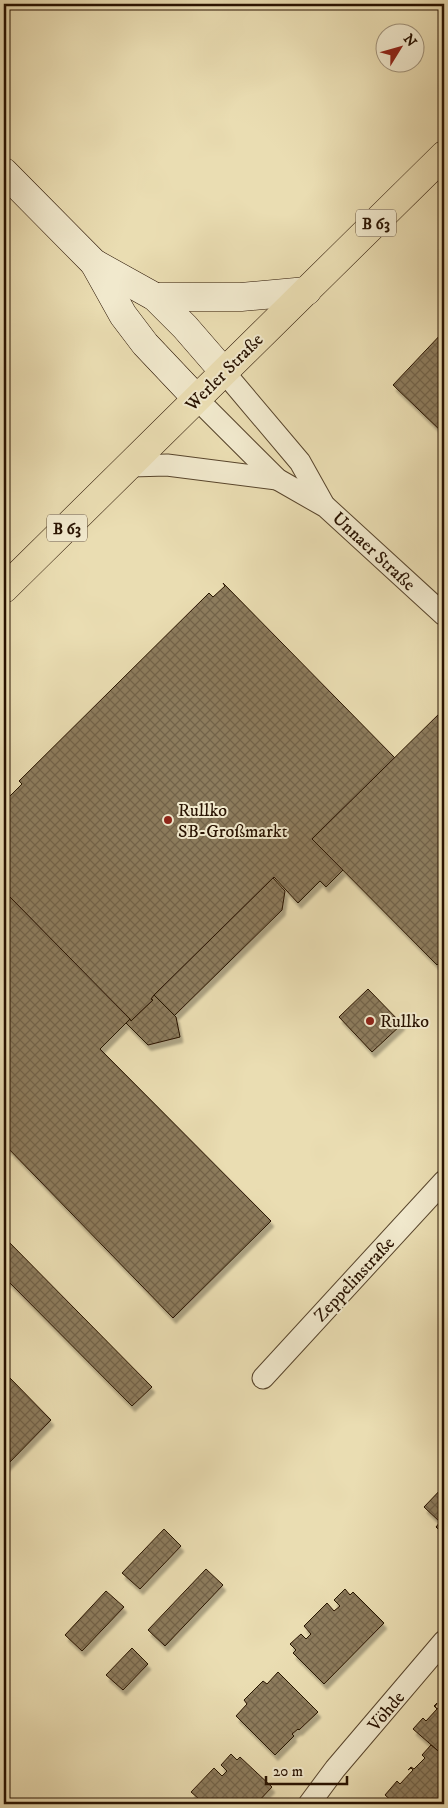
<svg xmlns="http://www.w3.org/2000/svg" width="448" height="1808" font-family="'IM FELL DW Pica',serif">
  <defs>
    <pattern id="building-cross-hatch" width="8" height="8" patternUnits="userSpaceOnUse" patternTransform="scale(1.25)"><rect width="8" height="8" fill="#8d7c5d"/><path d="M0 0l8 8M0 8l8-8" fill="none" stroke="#73644a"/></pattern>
    <filter id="shadow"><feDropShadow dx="3" dy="5.5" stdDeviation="1" flood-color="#0004"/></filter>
  </defs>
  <rect width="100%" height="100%" fill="#eaddb2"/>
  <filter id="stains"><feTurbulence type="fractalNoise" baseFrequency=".004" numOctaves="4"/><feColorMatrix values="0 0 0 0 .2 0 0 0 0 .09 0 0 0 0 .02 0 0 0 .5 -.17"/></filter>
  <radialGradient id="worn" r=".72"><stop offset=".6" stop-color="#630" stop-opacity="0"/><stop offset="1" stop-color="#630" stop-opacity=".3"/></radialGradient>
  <!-- building -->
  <g fill="url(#building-cross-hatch)" stroke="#281200" filter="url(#shadow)">
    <path d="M444 331V434L393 385Z"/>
    <path d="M223 583 395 758 312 839 343 870 326 887 320 881 298 903 274 877 151 999 153 1000 131 1021 4 891V802L22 784 19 781 209 593 213 597 225 586Z"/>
    <path d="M444 709V958L437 965 312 839Z"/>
    <path d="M273 878 285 891 282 910 174 1016 154 995Z"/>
    <path d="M4 891 130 1019 100 1049 271 1221 173 1318 4 1144Z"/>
    <path d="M368 989 402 1024 372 1052 339 1017Z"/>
    <path d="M154 995 176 1017 180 1037 148 1045 126 1023 130 1019 131 1021 153 1000 151 999Z"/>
    <path d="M4 1237 152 1387 132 1406 4 1277Z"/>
    <path d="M10 1378 51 1420 4 1468V1384Z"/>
    <path d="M444 1486V1535L436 1527 440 1522 424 1507Z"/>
    <path d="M164 1529 181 1546 140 1589 122 1573Z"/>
    <path d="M206 1569 223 1585 165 1646 148 1630Z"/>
    <path d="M345 1589 350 1595 353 1592 384 1623 324 1684 293 1653 296 1650 290 1644 301 1634 306 1639 311 1634 304 1626 327 1603 334 1611 340 1606 334 1600Z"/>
    <path d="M106 1591 124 1607 82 1651 65 1635Z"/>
    <path d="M132 1648 148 1664 123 1690 106 1675Z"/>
    <path d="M278 1672 318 1712 299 1730 298 1729 292 1734 294 1736 275 1755 236 1716 247 1704 244 1700 263 1681 267 1684Z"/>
    <path d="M444 1701V1756L413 1729 423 1718 426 1721 437 1709 434 1706 437 1703 435 1707 438 1709Z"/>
    <path d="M431 1745 444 1756V1799L439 1804H395L385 1795 397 1781 400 1784 413 1770 411 1768 408 1770 411 1767 414 1769 425 1758 422 1755Z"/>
    <path d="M231 1754 237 1760 240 1757 272 1787 256 1804H194L199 1799 191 1792 214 1768 222 1776 227 1771 221 1765Z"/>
  </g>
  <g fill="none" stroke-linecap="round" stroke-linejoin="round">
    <defs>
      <g id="street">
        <path d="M224 372 300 462 324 505"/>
        <path d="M197 399 277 479 326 507 444 615"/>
        <path d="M131 466 167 465 277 479"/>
        <path d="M263 1378 444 1181"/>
        <path d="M309 1804 335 1769 444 1641"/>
      </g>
      <g id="secondary">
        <path d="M4 172 94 263 155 297 185 327 224 372"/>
        <path d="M94 263 123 315 145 344 197 399"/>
        <path d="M155 297H241L307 291"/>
      </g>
      <path id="primary" d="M4 589 444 155"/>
    </defs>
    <!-- street casing -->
    <use href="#street" stroke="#58452c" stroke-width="23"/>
    <!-- secondary casing -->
    <use href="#secondary" stroke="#281200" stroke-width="29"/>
    <!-- primary casing -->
    <use href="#primary" stroke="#281200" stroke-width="29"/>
    <!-- street -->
    <use href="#street" stroke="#f1e9cd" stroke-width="21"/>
    <!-- secondary -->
    <use href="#secondary" stroke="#f1e9cd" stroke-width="28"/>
    <!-- primary -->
    <use href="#primary" stroke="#eaddb2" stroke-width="28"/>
  </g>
  <!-- markers -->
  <g fill="#8f2418" stroke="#f1e9cd" stroke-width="2">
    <circle cx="168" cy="820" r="5"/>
    <circle cx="370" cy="1021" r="5"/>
  </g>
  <g text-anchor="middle" stroke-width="4" stroke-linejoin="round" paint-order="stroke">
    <!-- shield labels -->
    <g fill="#f1e9cd" stroke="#64523e" stroke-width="1">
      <rect x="356" y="209.5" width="40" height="27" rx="4"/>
      <rect x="47" y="514.5" width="40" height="27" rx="4"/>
    </g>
    <g font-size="16" font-weight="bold" fill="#281200">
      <text x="376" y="229">B 63</text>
      <text x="67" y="534">B 63</text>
    </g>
    <!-- street labels -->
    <g font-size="18" fill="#281200" stroke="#f1e9cd">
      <text transform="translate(224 372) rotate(-45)" y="6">Werler Straße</text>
      <text transform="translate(374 551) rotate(43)" y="6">Unnaer Straße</text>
      <text transform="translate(354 1279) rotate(-47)" y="6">Zeppelinstraße</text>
      <text transform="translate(386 1711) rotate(-50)" y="6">Vöhde</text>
    </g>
    <!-- poi labels -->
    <g font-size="18" fill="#281200" stroke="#f1e9cd" text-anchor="start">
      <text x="178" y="816">Rullko<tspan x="178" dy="21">SB-Großmarkt</tspan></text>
      <text x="380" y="1027">Rullko</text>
    </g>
  </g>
  <!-- margin -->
  <rect width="448" height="1808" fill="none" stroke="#eaddb2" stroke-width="20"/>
  <rect x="5" y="5" width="438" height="1798" fill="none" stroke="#281200" stroke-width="2.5"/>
  <rect x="10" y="10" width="428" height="1788" fill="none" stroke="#281200"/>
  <!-- north arrow -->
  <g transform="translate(400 48) rotate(53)"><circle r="24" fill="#f1e9cd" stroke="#a1937b"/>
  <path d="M0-4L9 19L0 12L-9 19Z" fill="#8f2418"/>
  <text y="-8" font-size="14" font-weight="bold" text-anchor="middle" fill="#281200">N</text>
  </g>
  <!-- scale -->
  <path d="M266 1776v8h81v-8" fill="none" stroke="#281200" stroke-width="2.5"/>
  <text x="273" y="1776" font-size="15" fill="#281200" stroke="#f1e9cd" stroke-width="4" paint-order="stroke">20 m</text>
  <rect width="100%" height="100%" filter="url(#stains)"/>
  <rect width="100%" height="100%" fill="url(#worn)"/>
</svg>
